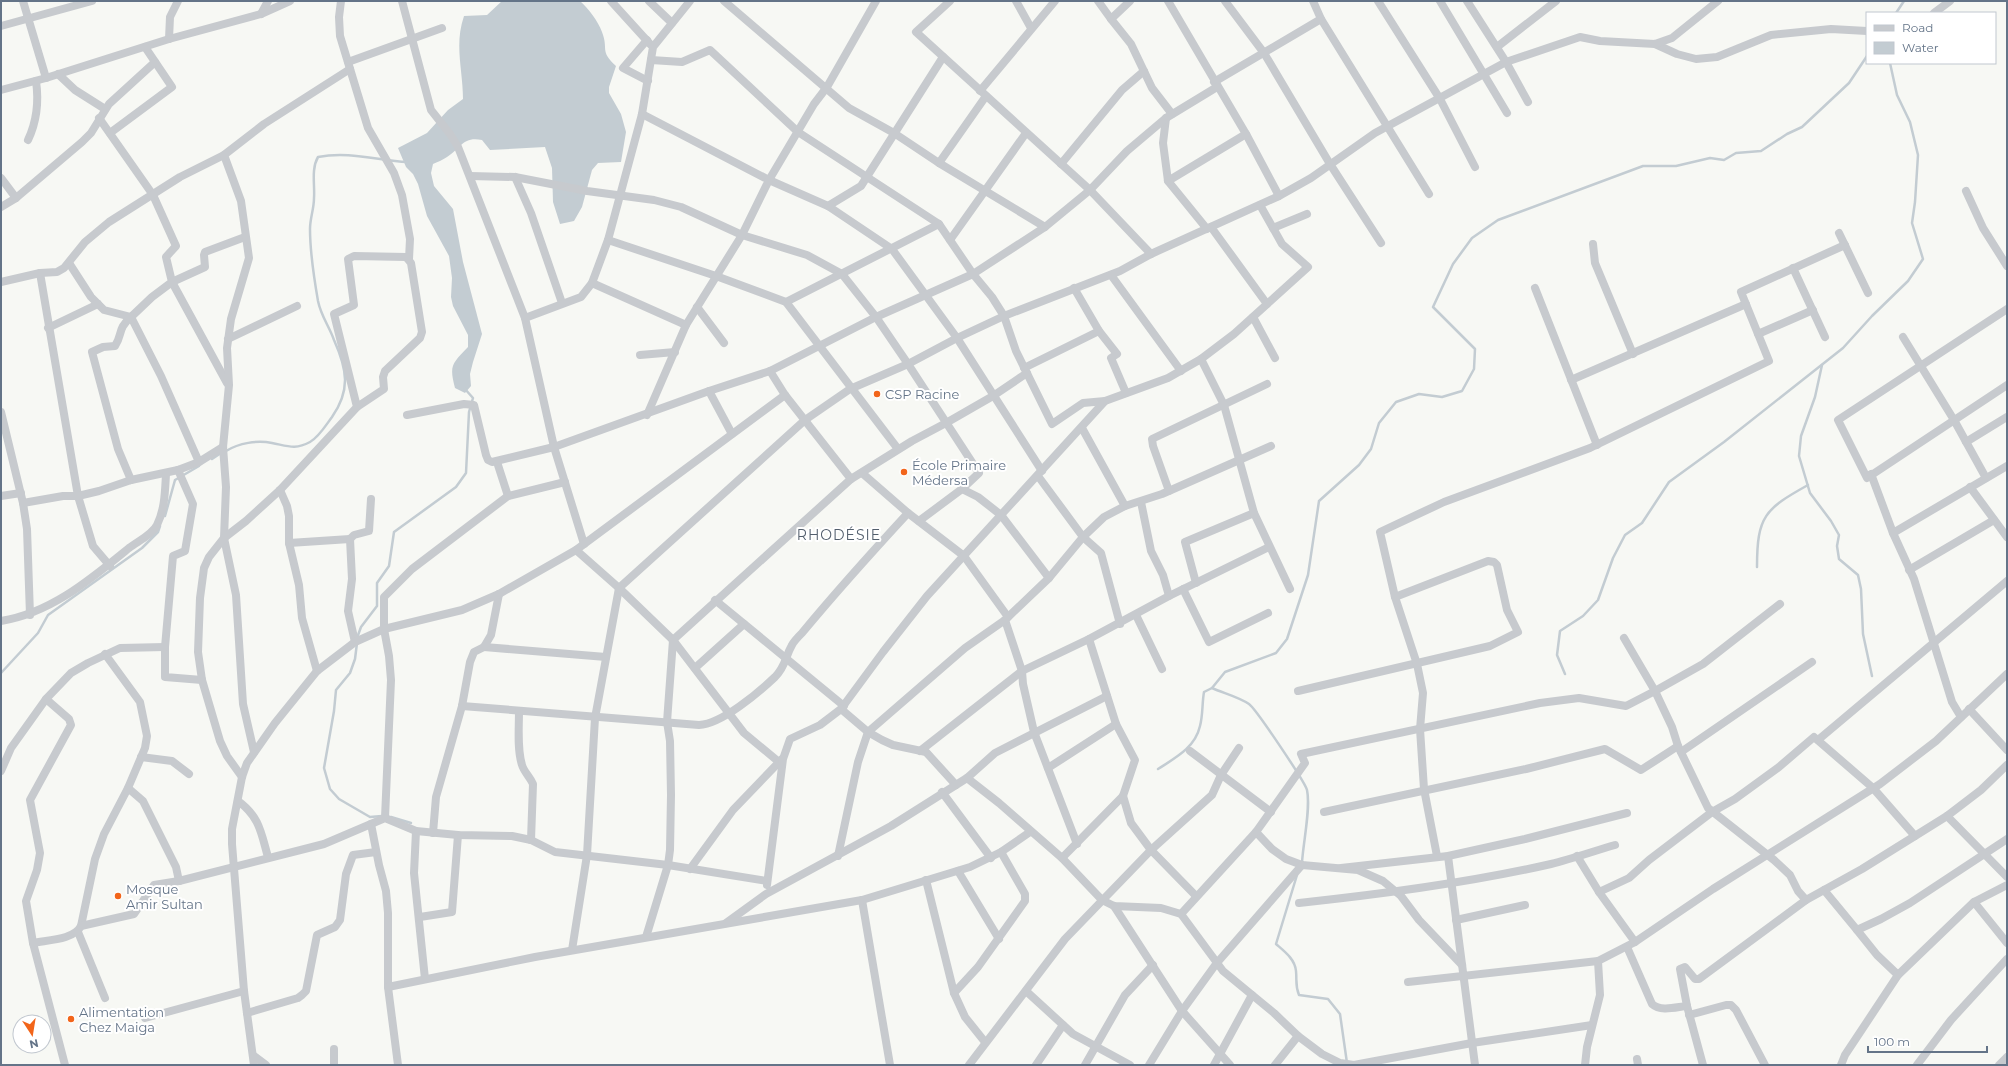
<svg xmlns="http://www.w3.org/2000/svg" width="2008" height="1066" font-family="Montserrat,sans-serif">
  <rect width="100%" height="100%" fill="#f7f8f4"/>
  <!-- water -->
  <path fill="#c3ccd2" d="M502 1H580C589 9 598 21 602 32 609 50 599 50 616 66L609 87V93L621 114 626 132 621 162 598 163 592 170 582 207 574 221 560 224 553 202 552 168 545 147 490 150 482 140C463 136 461 148 447 157 443 160 437 162 433 164L431 173 434 186 453 209 463 262 482 334 473 362 470 374 471 386 465 393 455 388C449 365 452 364 468 347V335L453 306 451 297 452 278 449 256 427 216 418 184 413 174 406 167 398 148 427 133 448 110 463 99C463 70 454 45 464 16L487 15Z"/>
  <g fill="none" stroke-linecap="round" stroke-linejoin="round">
    <!-- stream -->
    <g stroke="#c3ccd2" stroke-width="2.5">
      <path d="M1896 13 1904 1"/>
      <path d="M1822 365 1815 397 1801 436 1799 456 1810 493 1831 521 1839 535 1837 546 1839 559 1858 575 1861 589 1863 634 1872 676"/>
      <path d="M226 451C239 443 257 440 272 443 288 446 295 450 310 442 319 437 326 425 332 417 351 390 347 369 334 340 329 326 321 316 318 301 314 278 310 252 310 229 310 218 314 209 314 198 315 185 311 169 318 157 348 151 377 160 407 162"/>
      <path d="M212 459 221 453"/>
      <path d="M165 516 175 480 199 466"/>
      <path d="M1757 567C1757 516 1765 509 1808 485"/>
      <path d="M357 638 361 627 377 606V583L389 566 394 532 456 487 466 473 469 412 473 398 465 389"/>
      <path d="M357 643 355 659 350 673 336 690 334 711 324 768 330 789 339 799 370 817 382 816"/>
      <path d="M1 673 38 633 48 615 142 548 158 532 160 526"/>
      <path d="M1565 674 1557 655 1560 631 1583 616 1598 600 1613 558 1625 535 1642 523 1669 482 1724 442 1843 348 1872 316 1908 281 1923 259 1912 223 1915 202 1918 155 1910 122 1897 95 1890 63"/>
      <path d="M1212 688C1223 693 1239 697 1249 704 1256 709 1305 782 1307 790 1311 808 1303 843 1302 863"/>
      <path d="M1158 769C1175 758 1195 748 1200 726 1203 715 1202 703 1204 692L1212 688 1225 672 1276 653 1287 639 1308 575 1319 501 1359 465 1371 449 1379 423 1396 402 1419 394 1442 397 1462 391 1474 369 1475 349 1433 307 1453 264 1472 238 1498 220 1643 166H1676L1710 158 1724 160 1736 153 1761 151 1787 134 1802 127 1849 83 1867 56"/>
      <path d="M391 817 411 823"/>
      <path d="M1297 875 1276 944C1284 951 1295 959 1296 971 1297 981 1295 985 1299 995L1328 999 1340 1014 1347 1063"/>
    </g>
    <!-- minor -->
    <g stroke="#c7cace" stroke-width="8">
      <path d="M23 1 46 78"/>
      <path d="M341 1 339 17 340 36 368 128 394 173 402 195 410 239 409 259"/>
      <path d="M402 1 431 110 450 134 458 147 525 318 554 447 584 544"/>
      <path d="M611 1 650 44"/>
      <path d="M649 1 672 23"/>
      <path d="M724 1 849 108 894 133 939 163 1045 227"/>
      <path d="M950 1 916 32 1090 190 1151 254"/>
      <path d="M1016 1 1031 28"/>
      <path d="M1098 1 1111 19"/>
      <path d="M1130 1 1111 19 1131 44 1152 88 1172 114"/>
      <path d="M1168 1 1246 134 1279 196"/>
      <path d="M1225 1 1264 53 1330 164 1381 243"/>
      <path d="M1313 1 1321 19 1429 194"/>
      <path d="M1378 1 1440 99 1475 167"/>
      <path d="M1440 1 1507 113"/>
      <path d="M1467 1 1506 62 1528 102"/>
      <path d="M1934 13 1950 1"/>
      <path d="M261 14 268 1"/>
      <path d="M1 26 92 1"/>
      <path d="M169 39 170 17 178 1"/>
      <path d="M647 40 623 68 648 81"/>
      <path d="M1655 44 1677 54 1696 59 1717 57 1771 35 1831 29 1867 31"/>
      <path d="M1497 47 1556 1"/>
      <path d="M651 60 682 62 710 50 798 132 939 224"/>
      <path d="M348 62 442 28"/>
      <path d="M58 74 75 90 105 109"/>
      <path d="M1214 82 1321 19"/>
      <path d="M1 90 46 78 169 39 261 14 290 1"/>
      <path d="M980 91 1055 1"/>
      <path d="M642 114 769 180 828 206 892 249 957 338 1042 471"/>
      <path d="M99 118 153 195 176 246 166 257 172 282 152 297 131 317 161 376 199 462 223 447"/>
      <path d="M1166 118 1163 143 1168 181 1207 229"/>
      <path d="M110 133 172 87 145 47"/>
      <path d="M28 140C37 121 39 102 36 81"/>
      <path d="M939 163 986 96"/>
      <path d="M1061 164 1122 90 1144 71"/>
      <path d="M470 176 515 177 587 191 654 200 681 207 742 235 807 255 842 274 876 317 908 364 979 473 962 489 919 521"/>
      <path d="M515 177 531 213 562 303"/>
      <path d="M1 178 16 198"/>
      <path d="M1168 181 1246 134"/>
      <path d="M1966 191 1983 228 2007 266"/>
      <path d="M828 206 861 186 943 57"/>
      <path d="M1 207 16 198 82 142 91 133 109 104 155 62"/>
      <path d="M1211 227 1267 304"/>
      <path d="M1273 228 1307 214"/>
      <path d="M1839 233 1868 293"/>
      <path d="M608 240 716 276 786 302 898 449"/>
      <path d="M950 240 1026 133"/>
      <path d="M1593 244 1595 263 1633 354"/>
      <path d="M69 263 91 297 104 310 131 317"/>
      <path d="M1793 268 1825 337"/>
      <path d="M40 273 78 496 93 546 110 566"/>
      <path d="M1111 275 1181 371"/>
      <path d="M1 282 40 273 57 272 64 268 85 242 109 222 180 177 224 155"/>
      <path d="M592 283 686 325"/>
      <path d="M1074 288 1099 331 1117 354 1111 358 1126 393"/>
      <path d="M1535 288 1597 445"/>
      <path d="M697 307 724 343"/>
      <path d="M2007 309 1838 420 1867 478 2007 385"/>
      <path d="M131 317C117 329 123 334 115 346L103 347 92 352 118 449 131 480"/>
      <path d="M1253 317 1275 358"/>
      <path d="M525 318 581 297 592 283 608 240 642 114 653 47 690 1"/>
      <path d="M48 328 98 304"/>
      <path d="M1758 334 1813 310"/>
      <path d="M1903 337 1954 420 1986 478"/>
      <path d="M228 339 297 306"/>
      <path d="M640 355 675 352"/>
      <path d="M1201 359 1234 334 1308 267 1282 244 1260 205"/>
      <path d="M1024 368 1099 331"/>
      <path d="M770 371 785 395 851 479"/>
      <path d="M1571 380 1746 304"/>
      <path d="M227 383 172 282 205 267 204 255 205 252 245 237"/>
      <path d="M709 391 770 371 876 317 973 274 939 224 786 302"/>
      <path d="M1105 401 1083 403 1052 424 1016 351 1004 316 992 297 973 274 1045 227 1090 190 1127 151 1166 118 1217 87"/>
      <path d="M1 412 23 503 27 529 30 615"/>
      <path d="M407 415 464 404 474 405 486 455 488 460 492 462 554 447 709 391 732 434"/>
      <path d="M647 415 686 325 742 235 769 180 814 104 827 87 876 1"/>
      <path d="M1082 428 1125 506"/>
      <path d="M1966 442 2007 417"/>
      <path d="M497 462 508 496"/>
      <path d="M178 470 193 504 185 551 173 556 165 647V677L202 680"/>
      <path d="M862 473 908 513 964 556 1008 617"/>
      <path d="M1871 474 1893 533 1914 579 1952 702 1961 717"/>
      <path d="M1038 476 1083 537 1101 553 1120 624"/>
      <path d="M1970 487 2007 537"/>
      <path d="M962 489 978 497 1001 515 1049 578"/>
      <path d="M280 490 287 506 289 516V543L299 585 302 618 317 671"/>
      <path d="M1169 491 1153 446 1152 439 1267 384"/>
      <path d="M1 496 21 493"/>
      <path d="M1141 502 1151 551 1163 575 1169 596"/>
      <path d="M23 503 63 496H78L99 491 131 480 178 470 199 462"/>
      <path d="M1893 533 2007 466"/>
      <path d="M289 543 350 539"/>
      <path d="M576 550 619 588 673 640 744 733 779 762"/>
      <path d="M1909 570 1994 520"/>
      <path d="M1196 583 1185 542 1254 513"/>
      <path d="M1183 589 1209 642 1268 613"/>
      <path d="M715 600 844 706"/>
      <path d="M1780 604 1703 664 1655 691 1672 727 1678 746 1708 808 1774 860 1790 875 1798 891 1806 900"/>
      <path d="M1136 615 1162 669"/>
      <path d="M1005 620 1022 671 1023 684 1034 732 1077 844"/>
      <path d="M1 621C51 613 91 579 129 548 138 541 152 535 157 525 165 509 165 490 166 474"/>
      <path d="M355 642 348 611 352 579 350 539 354 535 369 531 371 499"/>
      <path d="M484 647 606 657"/>
      <path d="M695 668 744 624"/>
      <path d="M1298 691 1490 646 1518 632 1507 610 1497 565 1494 562 1488 561 1395 597"/>
      <path d="M46 699 69 719 71 725 30 800 40 853 37 870 26 901 33 943 65 1065"/>
      <path d="M462 706 699 725C722 724 759 692 775 677 786 666 785 657 792 645 794 641 798 637 802 633 836 592 872 552 908 513"/>
      <path d="M841 709 883 652 927 596 1105 401 1168 378 1201 359 1224 405 1254 513 1290 589"/>
      <path d="M1969 709 2007 750"/>
      <path d="M519 711C519 728 517 749 522 765 524 772 530 777 533 784L531 840"/>
      <path d="M1818 740 2007 581"/>
      <path d="M920 751 1022 671 1089 639 1169 596 1269 547"/>
      <path d="M1190 751 1271 812"/>
      <path d="M254 752 243 704 236 595 224 538 226 487 223 447 229 385 227 348 231 319 249 258 241 201 224 155 264 124 350 69"/>
      <path d="M1681 752 1812 662"/>
      <path d="M141 757 172 761 189 774"/>
      <path d="M1048 768 1116 724"/>
      <path d="M1 771 11 748 46 699 71 673 88 663 120 648 165 647"/>
      <path d="M242 777 227 756 220 741 202 680 198 652 200 598 204 568 209 557 224 538 246 521 280 490 357 407 384 389 383 377 385 371 420 338 422 332 411 263 406 257 354 256 348 259 354 305 334 314 357 407"/>
      <path d="M967 778 999 803 1062 858 1102 900 1114 906 1161 908 1181 914 1223 971 1274 1013 1298 1036 1322 1054 1340 1063 1354 1065 1370 1062 1472 1043 1592 1025"/>
      <path d="M128 788 143 801 176 867 179 881"/>
      <path d="M942 792 991 858"/>
      <path d="M1123 796 1131 823 1151 850 1196 896"/>
      <path d="M238 801C260 817 261 833 268 857"/>
      <path d="M1324 812 1526 769 1605 749 1641 770 1678 746"/>
      <path d="M1947 816 2007 877"/>
      <path d="M385 818 391 680 389 656 384 629V597L412 569 508 496 565 482"/>
      <path d="M371 824 379 865 386 891 388 913V987L398 1065"/>
      <path d="M416 831 414 873 425 979"/>
      <path d="M1256 832 1272 849 1286 859 1302 865 1358 870 1383 881 1401 896 1419 920 1462 965"/>
      <path d="M433 833 436 797 462 706 470 662 474 652 484 647 491 635 499 594"/>
      <path d="M838 856 858 762 868 732 965 648 1005 620 1049 578 1083 537 1104 517 1125 506 1162 494 1271 446"/>
      <path d="M1437 856 1424 789 1420 729 1423 693 1417 664 1395 597 1380 532 1444 502 1590 448 1769 361 1741 292 1845 245"/>
      <path d="M1448 856 1475 1065"/>
      <path d="M1577 856 1599 892 1635 942"/>
      <path d="M1062 858 1123 796 1135 760 1116 724 1089 639"/>
      <path d="M1341 868 1448 856 1525 839 1627 813"/>
      <path d="M690 869 733 810 782 759"/>
      <path d="M958 871 999 939"/>
      <path d="M926 880 954 993 965 1017 985 1042"/>
      <path d="M767 885 783 759 790 739 820 725 841 709 868 732 882 740 893 745 926 752 956 785"/>
      <path d="M1824 890 1857 930"/>
      <path d="M1599 892 1629 878 1649 860 1712 812 1735 799 1779 767 1814 737 1873 788 1915 836"/>
      <path d="M862 900 890 1065"/>
      <path d="M1974 902 2007 943"/>
      <path d="M1299 903C1384 894 1468 883 1551 864 1572 859 1594 851 1615 845"/>
      <path d="M1114 906 1182 1011 1230 1065"/>
      <path d="M1181 914 1256 832 1305 763 1301 754 1540 703 1579 698 1626 706 1655 691 1624 638"/>
      <path d="M420 917 452 912 458 835"/>
      <path d="M1456 920 1525 905"/>
      <path d="M726 923 766 894 891 826 967 778 995 753 1107 696"/>
      <path d="M81 926 95 859 104 834 128 788 145 748 147 736 140 702 105 654"/>
      <path d="M78 932 105 998"/>
      <path d="M646 937 668 865 670 850 671 795 670 741 667 722 673 640 851 479 912 441 946 423 993 396 1027 373"/>
      <path d="M33 943C47 940 74 940 81 926L134 914 154 885 179 881 324 844 385 818 416 831 458 835 512 836 531 840 555 852 668 865 767 881"/>
      <path d="M1627 947 1652 1004C1661 1012 1676 1007 1687 1006"/>
      <path d="M572 950 587 855 595 718 619 588 805 420 850 389 908 364 957 338 1004 316 1120 271 1151 254 1279 196 1311 178 1375 133 1506 62 1580 37 1600 41 1655 44 1672 38 1718 1"/>
      <path d="M1898 975 1877 955 1857 930 1881 919 1910 903 2007 839"/>
      <path d="M1408 982 1598 961"/>
      <path d="M388 987 535 957 862 900 970 867 1001 852 1030 832"/>
      <path d="M1026 991 1073 1034 1130 1065"/>
      <path d="M954 993 978 967 1025 901V894L1001 852"/>
      <path d="M247 1013 298 998 302 995 306 991 317 935 335 927 340 920 346 874 353 855 376 852"/>
      <path d="M1689 1015 1726 1005H1731L1736 1010 1765 1065"/>
      <path d="M145 1018 244 991"/>
      <path d="M254 1056 266 1065"/>
      <path d="M1637 1059 1638 1065"/>
      <path d="M254 1065 244 991 232 844V829L242 777 247 763 275 723 317 671 355 642 384 629 462 610 499 594 576 550 785 395"/>
      <path d="M334 1065V1049"/>
      <path d="M969 1065 1065 939 1151 850 1212 795 1221 775 1239 748"/>
      <path d="M1036 1065 1063 1025"/>
      <path d="M1085 1065 1125 995 1153 965"/>
      <path d="M1149 1065 1182 1011 1216 964 1302 865"/>
      <path d="M1214 1065 1252 995"/>
      <path d="M1275 1065 1298 1036"/>
      <path d="M1585 1065 1587 1047 1600 995 1598 961 1635 942 1713 889 1880 784 1936 741 2007 674"/>
      <path d="M1703 1065 1687 1006 1680 969 1685 967 1695 979H1699L1806 900 1862 869 1947 816 1981 790 2007 765"/>
      <path d="M1841 1065 1845 1055 1898 975 1974 902 2007 885"/>
      <path d="M1917 1065 1951 1020 2007 959"/>
      <path d="M1999 1065 2007 1057"/>
    </g>
  </g>
  <!-- markers -->
  <g fill="#f2651a" stroke="#fff" stroke-width="1.5">
    <circle cx="877" cy="394" r="4"/>
    <circle cx="904" cy="472" r="4"/>
    <circle cx="118" cy="896" r="4"/>
    <circle cx="71" cy="1019" r="4"/>
  </g>
  <g text-anchor="middle" stroke-width="4" stroke-linejoin="round" paint-order="stroke">
    <!-- poi labels -->
    <g font-size="13" fill="#647488" stroke="#fff" text-anchor="start">
      <text x="885" y="399">CSP Racine</text>
      <text x="912" y="470">École Primaire<tspan x="912" dy="15">Médersa</tspan></text>
      <text x="126" y="894">Mosque<tspan x="126" dy="15">Amir Sultan</tspan></text>
      <text x="79" y="1017">Alimentation<tspan x="79" dy="15">Chez Maiga</tspan></text>
    </g>
    <!-- neighbourhood labels -->
    <g font-size="14" letter-spacing="1" fill="#525e6c" stroke="#fff">
      <text x="839" y="540">RHODÉSIE</text>
    </g>
  </g>
  <!-- border -->
  <rect width="2008" height="1066" fill="none" stroke="#647488" stroke-width="4"/>
  <!-- legend -->
  <rect x="1866" y="12" width="130" height="52" fill="#ffffff" stroke="#c1c7cf"/>
  <rect x="1874" y="25" width="20" height="6" fill="#c7cace" stroke="#c1c7cf"/>
  <text x="1902" y="32" font-size="12" fill="#647488">Road</text>
  <rect x="1874" y="42" width="20" height="12" fill="#c3ccd2" stroke="#c1c7cf"/>
  <text x="1902" y="52" font-size="12" fill="#647488">Water</text>
  <!-- north arrow -->
  <g transform="translate(32 1034) rotate(168)"><circle r="19" fill="#ffffff" stroke="#c1c7cf"/>
  <path d="M0-3L7 15L0 10L-7 15Z" fill="#f2651a"/>
  <text y="-6" font-size="11" font-weight="bold" text-anchor="middle" fill="#647488">N</text>
  </g>
  <!-- scale -->
  <path d="M1868 1046v6h119v-6" fill="none" stroke="#647488" stroke-width="2"/>
  <text x="1874" y="1046" font-size="12" fill="#647488" stroke="#ffffff" stroke-width="3" paint-order="stroke">100 m</text>
</svg>
